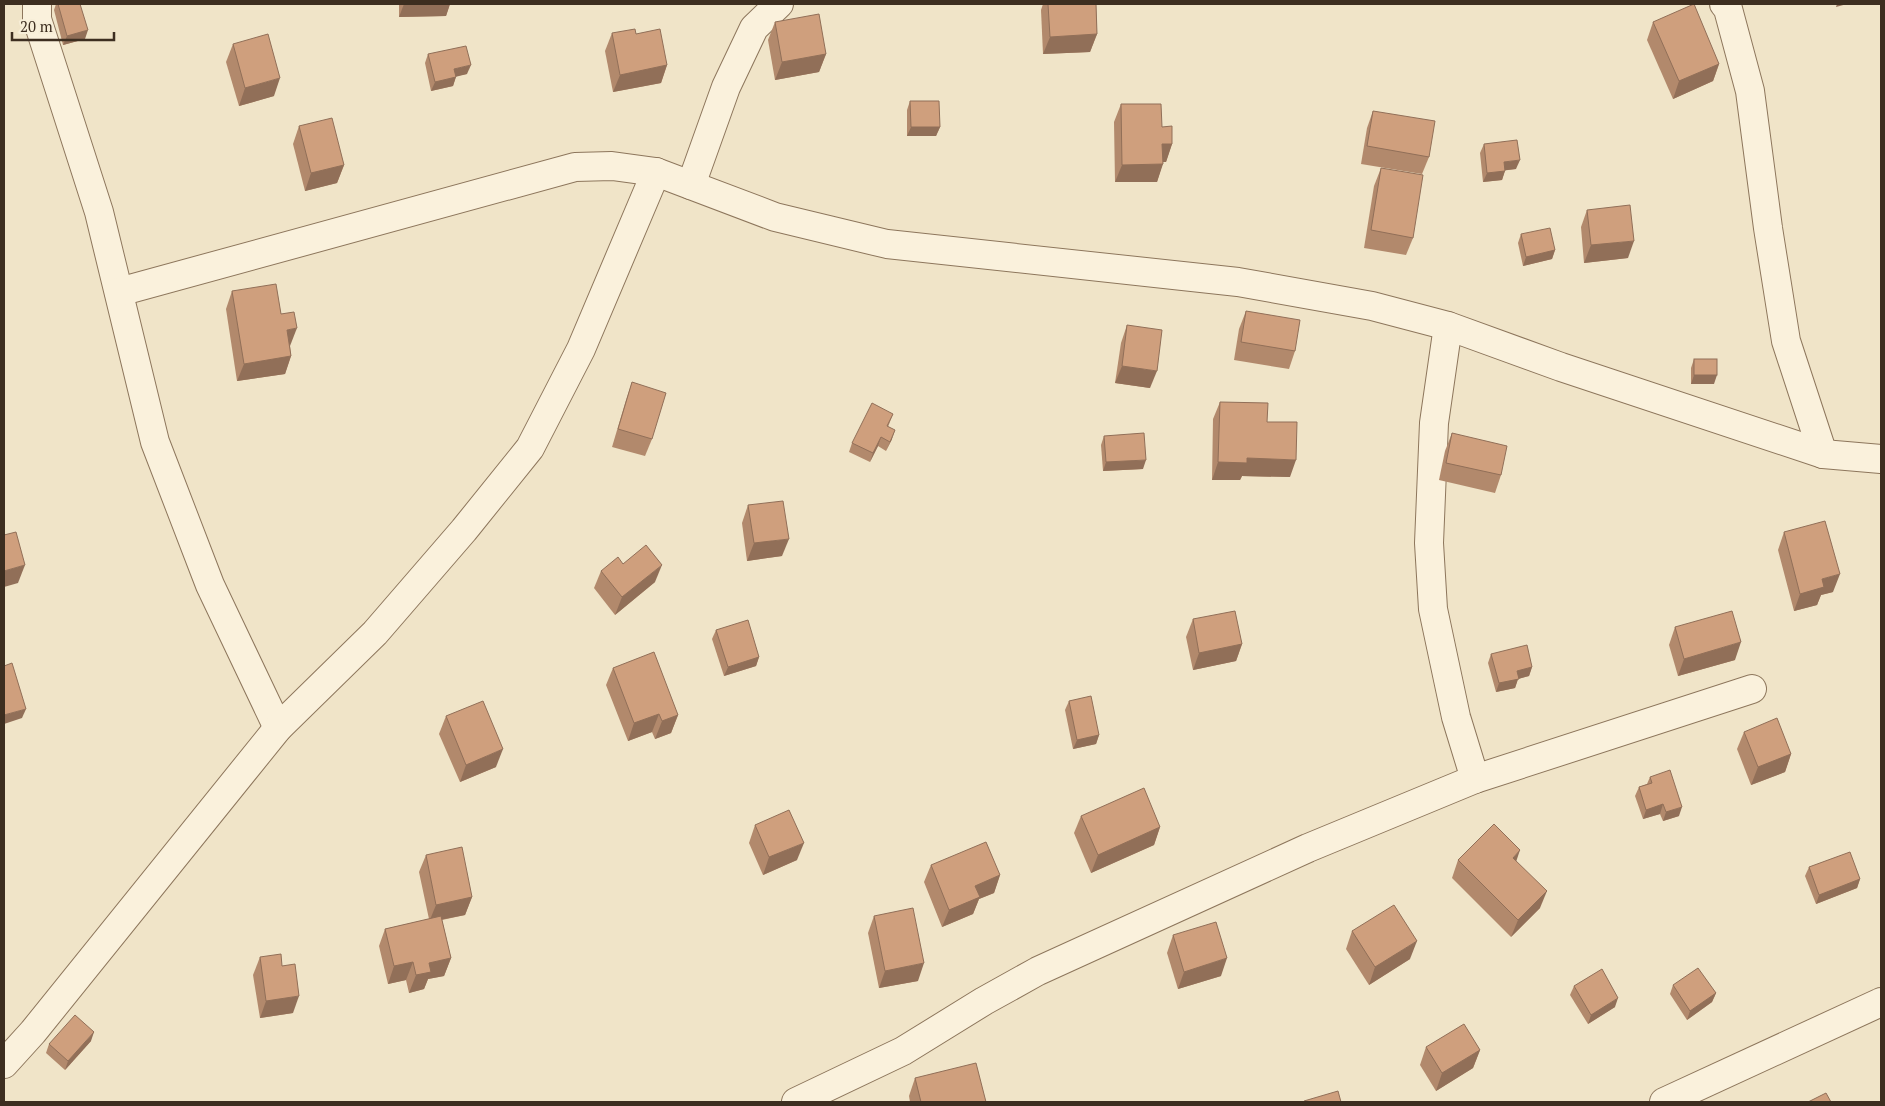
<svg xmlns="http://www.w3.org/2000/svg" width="1885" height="1106" font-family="'PT Serif',serif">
  <rect width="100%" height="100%" fill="#f0e4c8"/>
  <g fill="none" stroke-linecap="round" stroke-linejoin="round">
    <defs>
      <g id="minor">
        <path d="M37 4V19L99 212 155 442 210 585 278 728"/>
        <path d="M1724 4 1728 9 1750 91 1768 228 1786 341 1823 454"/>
        <path d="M691 185 726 87 754 28 779 4"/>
        <path d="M119 292 575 167 612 166 656 172 775 217 887 244 1238 282 1372 306 1448 326 1561 367 1823 454 1881 459"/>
        <path d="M1448 326 1434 423 1429 543 1433 609 1456 717 1475 779"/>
        <path d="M4 1064 33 1032 278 728 375 633 464 530 530 448 581 349 656 172"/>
        <path d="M796 1102 903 1051 984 1001 1038 971 1308 848 1475 779 1752 689"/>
        <path d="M1664 1102 1881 1002"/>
      </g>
    </defs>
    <!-- minor casing -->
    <use href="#minor" stroke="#8d765c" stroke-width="30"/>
    <!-- minor -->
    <use href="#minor" stroke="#faf1dc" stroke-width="28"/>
  </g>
  <!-- wall -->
  <g fill="#b2896c">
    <path d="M56 4H80L85 39 63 45 54 10Z"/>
    <path d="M399 4H450L446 16 399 17Z"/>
    <path d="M1043 4H1096L1097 34 1090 52 1043 54 1041 10Z"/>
    <path d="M775 22 826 54 819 72 775 80 768 40Z"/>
    <path d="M1653 22 1719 64 1713 81 1673 99 1647 40Z"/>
    <path d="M612 33 667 65 661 83 613 92 605 51Z"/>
    <path d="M233 44 274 96 239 106 226 62Z"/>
    <path d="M428 54 467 74 456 76 453 86 431 91 425 63Z"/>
    <path d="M910 101 940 127 936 136H907V110Z"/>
    <path d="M1121 104 1162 127 1172 144 1166 162H1163L1157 182H1115L1114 122Z"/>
    <path d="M1373 111 1429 157 1422 174 1361 164 1367 128Z"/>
    <path d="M299 126 344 165 337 183 305 191 293 144Z"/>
    <path d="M1484 144 1516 169 1505 170 1502 180 1483 182 1480 153Z"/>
    <path d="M1381 168 1413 238 1406 255 1364 248 1374 186Z"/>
    <path d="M1587 210 1628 258 1584 263 1581 227Z"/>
    <path d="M1521 234 1555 250 1552 259 1523 266 1518 243Z"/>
    <path d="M232 291 281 314 290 346 291 356 285 374 237 381 226 309Z"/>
    <path d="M1246 311 1295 351 1289 369 1234 360 1239 329Z"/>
    <path d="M1127 325 1150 388 1115 383 1121 343Z"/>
    <path d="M1694 359 1714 384H1691V368Z"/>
    <path d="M632 382 652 439 645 456 612 447 626 400Z"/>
    <path d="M1220 402 1267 422 1290 477 1242 476 1240 480H1212L1213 419Z"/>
    <path d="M893 414 888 427 892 439 886 451 878 446 870 462 849 452 852 443Z"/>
    <path d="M1452 433 1501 475 1495 493 1439 480 1445 451Z"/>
    <path d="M1104 436 1143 469 1103 471 1101 445Z"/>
    <path d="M748 505 782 556 747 561 742 523Z"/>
    <path d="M1784 532 1833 592 1821 595 1817 605 1794 611 1778 550Z"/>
    <path d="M623 564 655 582 615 615 594 588 601 571Z"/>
    <path d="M1193 619 1242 644 1236 661 1193 670 1186 637Z"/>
    <path d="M1675 627 1735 660 1678 676 1669 645Z"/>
    <path d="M716 630 759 657 756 666 724 676 712 639Z"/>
    <path d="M1491 654 1532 667 1529 676 1518 679 1515 688 1496 692 1488 663Z"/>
    <path d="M613 668 678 715 671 733 655 739 652 732 628 741 606 685Z"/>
    <path d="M1069 701 1099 735 1096 744 1073 749 1065 710Z"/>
    <path d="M446 716 496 767 460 782 439 734Z"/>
    <path d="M1744 732 1791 754 1785 772 1751 785 1737 749Z"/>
    <path d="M1650 777 1679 816 1663 821 1660 814 1643 819 1635 796 1639 787 1647 784Z"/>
    <path d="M1081 816 1160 827 1154 845 1091 873 1074 833Z"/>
    <path d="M755 825 797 860 763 875 749 843Z"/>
    <path d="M426 855 472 897 465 915 442 920 451 958 444 976 428 979 424 989 409 993 406 980 388 984 379 946 385 929 429 919 419 872Z"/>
    <path d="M1458 860 1540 908 1511 937 1452 878Z"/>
    <path d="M931 865 1000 875 994 893 979 899 973 914 942 927 924 882Z"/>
    <path d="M1809 867 1860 879 1857 888 1816 904 1805 876Z"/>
    <path d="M874 916 918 981 879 988 868 933Z"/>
    <path d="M1352 931 1410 959 1369 985 1346 949Z"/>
    <path d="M1173 935 1221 976 1178 989 1167 953Z"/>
    <path d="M260 957 282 966 293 1013 260 1018 253 975Z"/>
    <path d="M1673 985 1716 993 1712 1002 1687 1020 1670 994Z"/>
    <path d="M1574 986 1615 1007 1588 1024 1570 995Z"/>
    <path d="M91 1041 65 1070 46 1053 49 1044Z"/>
    <path d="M1426 1047 1480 1050 1473 1068 1436 1091 1420 1065Z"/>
    <path d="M915 1078 986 1102H910L909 1096Z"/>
  </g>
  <!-- shaded-wall -->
  <g fill="#916f58">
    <path d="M404 4H450L446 16 399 17Z"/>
    <path d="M1837 4H1847L1836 7Z"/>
    <path d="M88 30 85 39 63 45 67 36Z"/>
    <path d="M1097 34 1090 52 1043 54 1050 37Z"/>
    <path d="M826 54 819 72 775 80 782 62Z"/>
    <path d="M1719 64 1713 81 1673 99 1679 81Z"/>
    <path d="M471 65 467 74 451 78 454 69Z"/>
    <path d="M667 65 661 83 613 92 620 75Z"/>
    <path d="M456 77 453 86 431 91 435 82Z"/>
    <path d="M280 78 274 96 239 106 245 88Z"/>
    <path d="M911 127H940L936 136H907Z"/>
    <path d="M1162 144H1172L1166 162H1156Z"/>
    <path d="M1520 160 1516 169 1500 171 1504 162Z"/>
    <path d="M1163 164 1157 182H1115L1122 165Z"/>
    <path d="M344 165 337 183 305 191 311 173Z"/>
    <path d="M1505 171 1502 180 1483 182 1487 173Z"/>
    <path d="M1634 241 1628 258 1584 263 1591 245Z"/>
    <path d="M1555 250 1552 259 1523 266 1526 257Z"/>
    <path d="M297 328 290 346 281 348 287 330Z"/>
    <path d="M291 356 285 374 237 381 244 364Z"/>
    <path d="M1122 366 1157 371 1150 388 1115 383Z"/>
    <path d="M1694 375H1717L1714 384H1691Z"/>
    <path d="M895 430 892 439 886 451 890 442Z"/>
    <path d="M881 437 878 446 870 462 873 453Z"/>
    <path d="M1247 458 1296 460 1290 477 1242 476 1240 480H1212L1218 462Z"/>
    <path d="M1146 460 1143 469 1103 471 1106 462Z"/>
    <path d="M789 539 782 556 747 561 754 543Z"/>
    <path d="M25 565 18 583 4 587V571Z"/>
    <path d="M662 565 655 582 615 615 622 597Z"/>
    <path d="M1840 574 1833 592 1821 595 1817 605 1794 611 1800 594 1822 579Z"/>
    <path d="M1741 642 1735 660 1678 676 1684 659Z"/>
    <path d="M1242 644 1236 661 1193 670 1199 653Z"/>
    <path d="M759 657 756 666 724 676 728 667Z"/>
    <path d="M1532 667 1529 676 1518 679 1515 688 1496 692 1499 683 1517 671Z"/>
    <path d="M26 709 22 718 4 724V715Z"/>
    <path d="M659 714 652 732 628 741 634 723Z"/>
    <path d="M678 715 671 733 655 739 662 721Z"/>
    <path d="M1099 735 1096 744 1073 749 1077 740Z"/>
    <path d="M503 749 496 767 460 782 466 765Z"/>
    <path d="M1791 754 1785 772 1751 785 1758 767Z"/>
    <path d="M1663 804 1660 814 1643 819 1646 810Z"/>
    <path d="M1682 807 1679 816 1663 821 1666 812Z"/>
    <path d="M1160 827 1154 845 1091 873 1098 855Z"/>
    <path d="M804 843 797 860 763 875 769 857Z"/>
    <path d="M1520 850 1514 868 1513 858Z"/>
    <path d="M1000 875 994 893 979 899 973 914 942 927 949 910 975 886Z"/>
    <path d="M1860 879 1857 888 1816 904 1819 895Z"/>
    <path d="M1547 891 1540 908 1511 937 1518 920Z"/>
    <path d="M472 897 465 915 429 922 436 905Z"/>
    <path d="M1417 941 1410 959 1369 985 1375 967Z"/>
    <path d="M451 958 444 976 428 979 424 989 409 993 416 975 429 963Z"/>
    <path d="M1227 958 1221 976 1178 989 1184 972Z"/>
    <path d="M413 962 406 980 388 984 394 966Z"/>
    <path d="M924 963 918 981 879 988 885 971Z"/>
    <path d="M1716 993 1712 1002 1687 1020 1690 1011Z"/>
    <path d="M299 996 293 1013 260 1018 266 1001Z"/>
    <path d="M1618 998 1615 1007 1588 1024 1591 1015Z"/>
    <path d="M94 1032 91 1041 65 1070 68 1061Z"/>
    <path d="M1480 1050 1473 1068 1436 1091 1442 1073Z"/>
  </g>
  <!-- building -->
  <g fill="#cf9f7d" stroke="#916f58">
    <path d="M58 4H80L88 30 67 36Z"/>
    <path d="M1048 4H1096L1097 34 1050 37Z"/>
    <path d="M1694 4 1719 64 1679 81 1653 22Z"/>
    <path d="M819 14 826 54 782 62 775 22Z"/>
    <path d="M635 29 636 34 660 29 667 65 620 75 612 33Z"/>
    <path d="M268 34 280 78 245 88 233 44Z"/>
    <path d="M466 46 471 65 454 69 456 77 435 82 428 54Z"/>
    <path d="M910 101H939L940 127H911Z"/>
    <path d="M1121 104H1161L1162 127 1172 126V144H1162L1163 164 1122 165Z"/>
    <path d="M1373 111 1435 121 1429 157 1367 146Z"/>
    <path d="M332 118 344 165 311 173 299 126Z"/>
    <path d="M1517 140 1520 160 1504 162 1505 171 1487 173 1484 144Z"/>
    <path d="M1381 168 1423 175 1413 238 1371 230Z"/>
    <path d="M1630 205 1634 241 1591 245 1587 210Z"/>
    <path d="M1550 228 1555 250 1526 257 1521 234Z"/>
    <path d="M276 284 281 314 294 312 297 328 287 330 291 356 244 364 232 291Z"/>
    <path d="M1246 311 1300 320 1295 351 1241 342Z"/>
    <path d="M1127 325 1162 330 1157 371 1122 366Z"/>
    <rect x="1694" y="359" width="23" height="16"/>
    <path d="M632 382 666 393 652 439 618 429Z"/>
    <path d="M1220 402 1268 403 1267 422H1297L1296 460 1247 458V463L1218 462Z"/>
    <path d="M872 403 893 414 887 426 895 430 890 442 881 437 873 453 852 443Z"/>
    <path d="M1144 433 1146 460 1106 462 1104 436Z"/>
    <path d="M1452 433 1507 446 1501 475 1446 463Z"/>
    <path d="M783 501 789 539 754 543 748 505Z"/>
    <path d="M1825 521 1840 574 1822 579 1824 587 1800 594 1784 532Z"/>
    <path d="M16 532 25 565 4 571V535Z"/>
    <path d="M646 545 662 565 622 597 601 571 618 557 623 564Z"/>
    <path d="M1235 611 1242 644 1199 653 1193 619Z"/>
    <path d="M1732 611 1741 642 1684 659 1675 627Z"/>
    <path d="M748 620 759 657 728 667 716 630Z"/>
    <path d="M1527 645 1532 667 1517 671 1519 679 1499 683 1491 654Z"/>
    <path d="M654 652 678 715 662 721 659 714 634 723 613 668Z"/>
    <path d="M12 663 26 709 4 715V666Z"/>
    <path d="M1091 696 1099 735 1077 740 1069 701Z"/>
    <path d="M483 701 503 749 466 765 446 716Z"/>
    <path d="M1777 718 1791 754 1758 767 1744 732Z"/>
    <path d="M1670 770 1682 807 1666 812 1663 804 1646 810 1639 787 1652 783 1650 777Z"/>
    <path d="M1144 788 1160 827 1098 855 1081 816Z"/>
    <path d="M789 810 804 843 769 857 755 825Z"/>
    <path d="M1494 824 1520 850 1513 858 1547 891 1518 920 1458 860Z"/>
    <path d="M986 842 1000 875 975 886 980 897 949 910 931 865Z"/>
    <path d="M462 847 472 897 436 905 426 855Z"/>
    <path d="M1850 852 1860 879 1819 895 1809 867Z"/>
    <path d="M1394 905 1417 941 1375 967 1352 931Z"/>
    <path d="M913 908 924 963 885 971 874 916Z"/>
    <path d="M441 916 451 958 429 963 431 972 416 975 413 962 394 966 385 929Z"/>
    <path d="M1216 922 1227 958 1184 972 1173 935Z"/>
    <path d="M281 954 282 966 295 964 299 996 266 1001 260 957Z"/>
    <path d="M1698 968 1716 993 1690 1011 1673 985Z"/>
    <path d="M1602 969 1618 998 1591 1015 1574 986Z"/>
    <path d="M75 1015 94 1032 68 1061 49 1044Z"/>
    <path d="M1464 1024 1480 1050 1442 1073 1426 1047Z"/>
    <path d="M976 1063 986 1102H921L915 1078Z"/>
    <path d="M1338 1091 1341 1102H1304V1101Z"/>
    <path d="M1826 1093 1831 1102H1808Z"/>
  </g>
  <!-- border -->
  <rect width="1885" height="1106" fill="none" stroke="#3d2e20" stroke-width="10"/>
  <!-- scale -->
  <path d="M12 32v8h102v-8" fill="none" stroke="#3d2e20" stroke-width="2.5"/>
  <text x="20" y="32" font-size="15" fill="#3d2e20" stroke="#f7eed8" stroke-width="4" paint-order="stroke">20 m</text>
</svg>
